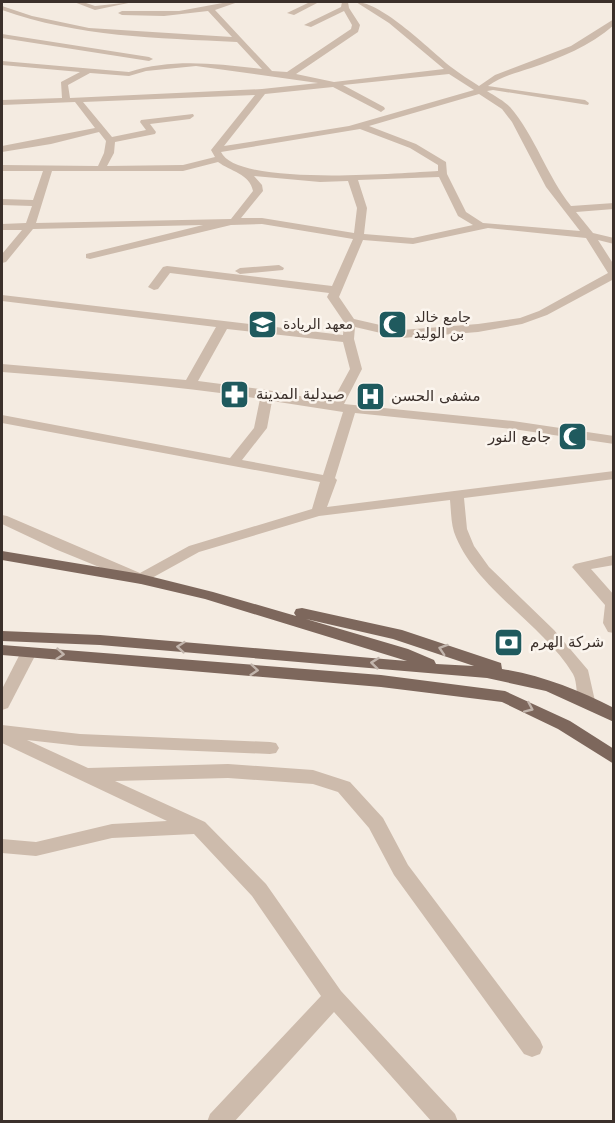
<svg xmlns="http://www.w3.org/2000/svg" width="615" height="1123" font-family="'DejaVu Sans','Noto Naskh Arabic',sans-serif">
  <rect width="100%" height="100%" fill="#f4ebe1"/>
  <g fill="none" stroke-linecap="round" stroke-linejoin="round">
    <!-- minor -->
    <g fill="#cdbbac" fill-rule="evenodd">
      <path d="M74 2H83L95 6 133 2 95 10Z"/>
      <path d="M228 2H238L215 10 272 71 287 72 351 29 352 25 344 11 311 27 304 25 341 7 342 2H348L349 8 360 25 358 32 296 74 334 82 444 69 389 23 356 2C382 2 430 50 451 67 460 74 470 80 479 86L495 75 571 46 614 19V25C590 46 560 58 531 68 516 73 501 76 488 86L585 100 589 103 588 105 493 90 487 91C495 96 504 101 510 107 535 136 547 176 571 206L614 203V209L576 212 593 233 614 238V244L598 240 614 265V279L547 315 522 324 478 332 402 338 355 327 354 339 362 369 344 404 513 421 614 436V444L513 429 355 413 335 478 337 480 327 507 614 471V479L464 498 467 529 474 546 489 567 554 630 588 670 595 701 593 705H581C575 696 578 683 573 674 543 624 474 588 454 532 451 522 451 510 450 500L319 516 199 552 141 584 55 549 2 524V515L7 516 140 573 189 546 312 509 320 482 2 423V415L230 458 254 428 260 399C174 385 88 379 2 372V364L186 380 216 327 2 301V295L343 335 344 322 327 297 329 293 170 273 158 289 154 290 148 287 163 267 167 266 332 286 353 239 262 224 231 225 90 259 86 258V254L203 225 33 229 6 262 2 263V254L22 230H2V224L26 223 32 206 2 205V199L33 200 43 171H2V165L98 166 104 153 106 141 99 132 51 144 2 152V146L95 128 75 102 2 105V100L62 98 61 82 80 72 2 65V61L129 72C173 58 217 64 262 69L237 42C157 38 78 37 2 10V6L32 16 89 28 232 37 208 11 164 16 122 15 118 13 122 11H179ZM196 66 318 83 262 89 70 98 68 85 90 73 129 76 146 71ZM449 74 474 90 349 126 224 146 265 94 333 87 381 112 385 109 384 107 343 85ZM479 94 502 109 512 122 546 187 580 231 483 223 466 212 447 174 446 162 416 144 369 126ZM255 95 211 150 215 157 183 165 107 166 114 153 115 142 155 134 156 132 150 124 190 119 194 116 193 114 141 120 140 122 146 130 112 137 83 102ZM360 129 410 148 438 165V171C400 173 237 187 221 152ZM218 162C230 171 250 174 253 191L231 219 36 223 52 171H183ZM254 176 320 182 348 181 357 208 354 233 262 218H241L263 191 262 185ZM439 177 458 216 473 225 413 238 364 234 367 208 358 180ZM488 228 586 238 608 273 539 311 520 318 478 324 402 330 354 319 339 297 363 240 413 244ZM227 329 343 342 350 369 332 402 267 390 198 381ZM272 401 343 412 323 475 242 460 267 428Z"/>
      <path d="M310 2H319L294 15 287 13Z"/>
      <path d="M2 34 149 57 153 59 149 61 2 38Z"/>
      <path d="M279 265 284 268 283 270 240 274 235 271 240 268Z"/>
      <path d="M614 555V565L591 569 614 595V633L608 632 603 623 605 605 572 567 575 564Z"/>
      <path d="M29 647 37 652 8 708 2 710V689L23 648Z"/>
      <path d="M2 725 80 734 270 742 276 743 279 748 276 753 270 754 80 746 27 740 88 768 228 764 313 770 350 782 383 818 408 865 540 1040 543 1047 540 1054 532 1057 524 1054 394 875 369 828 338 792 313 784 228 778 115 781 205 822 266 884 341 991 455 1114 458 1122H432L334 1012 234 1122H207L210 1114 321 996 252 896 194 834 112 838 36 856 2 853V839L36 842 112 824 167 821 2 743Z"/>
    </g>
    <!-- major -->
    <g fill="#7d675c" fill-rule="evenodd">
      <path d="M2 551 141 574 213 592 296 616 294 613 296 609 302 608 402 630 501 663 502 669C541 675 579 690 614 708V722L546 691 487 678 100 645 2 641V631L100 635 407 661 205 599 141 584 2 560ZM306 619 393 639 474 666 436 664 434 660 408 649Z"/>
      <path d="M2 645 381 675 505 691 570 721 614 749V764L558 729 502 702 381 687 2 655Z"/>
    </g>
  </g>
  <!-- one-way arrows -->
  <defs><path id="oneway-chevron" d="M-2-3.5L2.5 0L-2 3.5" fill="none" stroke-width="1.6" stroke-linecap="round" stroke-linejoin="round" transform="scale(1.5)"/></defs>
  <g stroke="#c2b5ac">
    <use href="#oneway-chevron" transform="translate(181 647) rotate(-175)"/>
    <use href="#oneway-chevron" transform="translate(443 649) rotate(-162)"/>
    <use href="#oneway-chevron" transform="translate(60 654) rotate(5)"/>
    <use href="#oneway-chevron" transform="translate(375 663) rotate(-174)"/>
    <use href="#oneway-chevron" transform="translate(254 670) rotate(5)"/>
    <use href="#oneway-chevron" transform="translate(529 708) rotate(24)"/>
  </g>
  <!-- icons -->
  <defs>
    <symbol id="school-square" viewBox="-11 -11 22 22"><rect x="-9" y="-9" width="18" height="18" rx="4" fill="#1f5a5e" stroke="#fbf5ee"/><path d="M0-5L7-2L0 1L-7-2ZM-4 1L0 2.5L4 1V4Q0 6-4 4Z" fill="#fff"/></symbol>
    <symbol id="mosque-square" viewBox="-11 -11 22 22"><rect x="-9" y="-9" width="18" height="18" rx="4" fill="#1f5a5e" stroke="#fbf5ee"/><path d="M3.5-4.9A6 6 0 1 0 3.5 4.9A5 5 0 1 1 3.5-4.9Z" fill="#fff"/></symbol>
    <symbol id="pharmacy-square" viewBox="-11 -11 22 22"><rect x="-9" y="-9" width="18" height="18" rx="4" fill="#1f5a5e" stroke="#fbf5ee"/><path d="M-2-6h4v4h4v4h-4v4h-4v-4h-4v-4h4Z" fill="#fff"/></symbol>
    <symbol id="hospital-square" viewBox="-11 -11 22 22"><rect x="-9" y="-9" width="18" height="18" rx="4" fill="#1f5a5e" stroke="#fbf5ee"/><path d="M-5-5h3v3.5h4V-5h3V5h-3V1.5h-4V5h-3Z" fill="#fff"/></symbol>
    <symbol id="bank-square" viewBox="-11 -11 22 22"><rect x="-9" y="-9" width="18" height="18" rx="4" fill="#1f5a5e" stroke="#fbf5ee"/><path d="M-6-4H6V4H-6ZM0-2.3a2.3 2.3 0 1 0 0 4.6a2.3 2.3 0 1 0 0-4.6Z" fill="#fff"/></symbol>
  </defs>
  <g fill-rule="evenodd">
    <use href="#school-square" x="246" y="308" width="33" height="33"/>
    <use href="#mosque-square" x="376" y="308" width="33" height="33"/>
    <use href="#pharmacy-square" x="218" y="378" width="33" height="33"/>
    <use href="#hospital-square" x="354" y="380" width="33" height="33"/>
    <use href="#mosque-square" x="556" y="420" width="33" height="33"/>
    <use href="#bank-square" x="492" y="626" width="33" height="33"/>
  </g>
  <g text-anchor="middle" stroke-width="5" stroke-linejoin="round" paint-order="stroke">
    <!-- far-poi labels -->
    <g font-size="14" fill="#3b302b" stroke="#fbf5ee" text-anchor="start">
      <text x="414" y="322">جامع خالد<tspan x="414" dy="16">بن الوليد</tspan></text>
      <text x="283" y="329">معهد الريادة</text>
    </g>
    <!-- poi labels -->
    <g font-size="15" fill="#3b302b" stroke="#fbf5ee" text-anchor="start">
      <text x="256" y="399">صيدلية المدينة</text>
      <text x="391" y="401">مشفى الحسن</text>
      <text x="551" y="442" text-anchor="end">جامع النور</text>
      <text x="530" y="647">شركة الهرم</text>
    </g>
  </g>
  <!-- border -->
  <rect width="615" height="1123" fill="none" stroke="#3b302b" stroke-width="6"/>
</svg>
